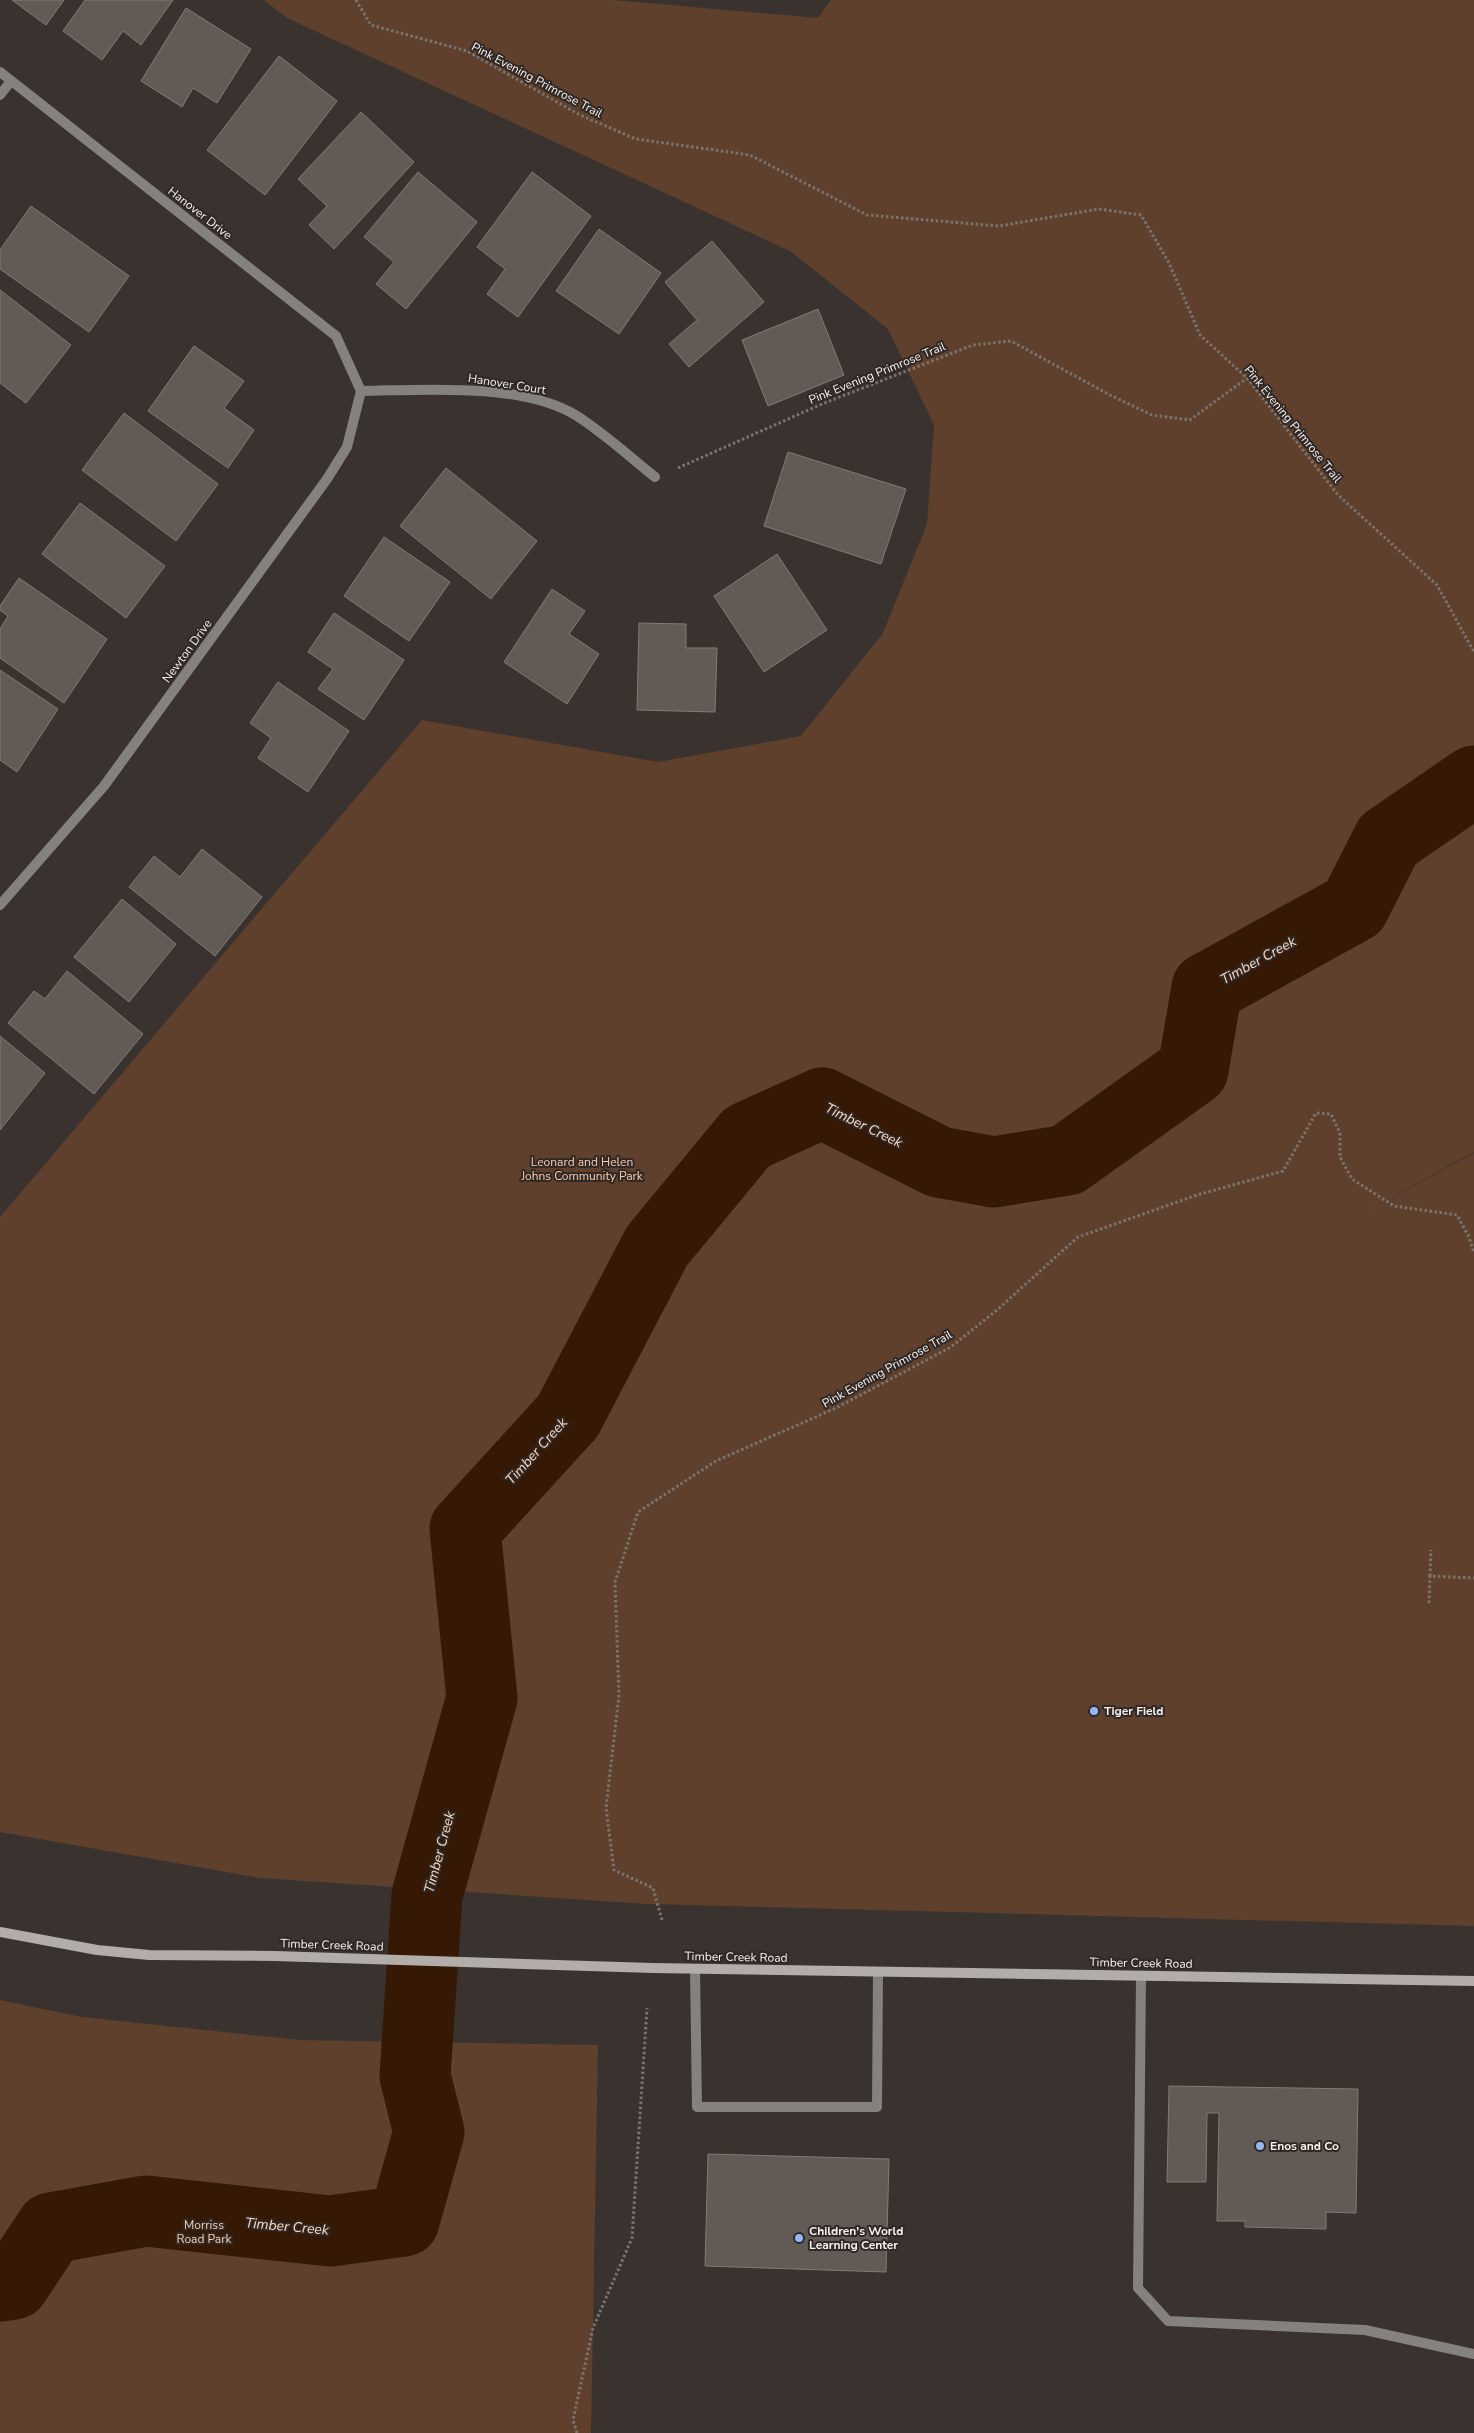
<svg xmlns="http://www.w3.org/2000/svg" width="1474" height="2433" font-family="'Nunito Sans',sans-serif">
  <rect width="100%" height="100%" fill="#39322e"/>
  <!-- green -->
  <g fill="#5f402c">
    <path d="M264 0H613L818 18 831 0H1474V1152L1356 1217 1474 1153V1926L647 1904 260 1878 0 1832V1217L422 720 658 762 801 736 883 633 927 524 934 425 888 329 790 251 287 18Z"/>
    <path d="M0 2000 82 2017 299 2040 598 2045 591 2433H0Z"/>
  </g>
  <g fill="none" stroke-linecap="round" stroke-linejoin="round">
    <!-- river -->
    <path stroke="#361904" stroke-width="71" d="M0 2286 14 2284 51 2228 146 2211 330 2231 404 2221 429 2132 415 2076 427 1895 482 1698 465 1529 568 1416 657 1246 747 1137 822 1103 939 1162 994 1172 1067 1160 1193 1070 1207 988 1354 907 1388 840 1474 781"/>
  </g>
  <!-- building -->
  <g fill="#625a55" stroke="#827a75">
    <path d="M12 0H64L46 25Z"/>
    <path d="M85 0H173L141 45 123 31 102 60 63 31Z"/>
    <path d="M186 8 251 49 217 103 193 88 182 107 141 81Z"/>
    <path d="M279 56 337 101 265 195 207 150Z"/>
    <path d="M361 112 414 162 334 249 309 225 327 206 298 179Z"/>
    <path d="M418 172 477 222 406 309 376 284 394 262 364 237Z"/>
    <path d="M532 172 591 216 518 317 487 294 505 269 477 247Z"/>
    <path d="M31 206 129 276 89 332 0 269V250Z"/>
    <path d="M599 229 661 273 619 334 556 291Z"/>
    <path d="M712 241 764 302 689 367 669 344 697 320 665 282Z"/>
    <path d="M0 290 71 345 26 403 0 383Z"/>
    <path d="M818 309 844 375 768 406 742 340Z"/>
    <path d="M194 346 244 381 224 408 254 430 228 468 148 411Z"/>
    <path d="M124 413 218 484 176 541 82 470Z"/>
    <path d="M788 452 906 489 881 564 764 526Z"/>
    <path d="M446 468 537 541 491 599 400 526Z"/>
    <path d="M80 503 165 566 126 618 42 554Z"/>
    <path d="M384 537 450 582 409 641 344 596Z"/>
    <path d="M777 554 827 630 764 672 714 596Z"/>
    <path d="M19 578 107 639 64 703 0 658V629L8 616 0 610V606Z"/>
    <path d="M552 589 585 611 569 634 599 654 567 704 504 662Z"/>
    <path d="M334 613 404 660 364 720 318 689 333 669 308 652Z"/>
    <path d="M639 623 686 624V648H717L715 712 637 710Z"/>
    <path d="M0 670 58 709 17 772 0 760Z"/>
    <path d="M278 682 349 731 308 792 258 758 271 738 250 723Z"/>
    <path d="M202 849 262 897 215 956 129 887 154 856 180 877Z"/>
    <path d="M122 899 176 944 129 1002 74 957Z"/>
    <path d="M67 971 143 1034 94 1094 8 1023 34 991 45 999Z"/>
    <path d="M0 1036 45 1073 0 1130Z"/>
    <path d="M1169 2086 1358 2089 1356 2213 1326 2212V2229L1245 2227V2221H1217L1219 2113H1207L1206 2182H1167Z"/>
    <path d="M708 2154 889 2159 886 2272 705 2266Z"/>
  </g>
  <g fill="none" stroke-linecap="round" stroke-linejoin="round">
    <!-- path -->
    <g stroke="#7a7470" stroke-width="3" stroke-dasharray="2.5 2.5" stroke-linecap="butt">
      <path d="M356 0 371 25 467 51 580 115 636 139 750 155 867 215 999 226 1099 209 1141 215 1169 263 1200 335 1247 378 1338 495 1437 585 1474 652"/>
      <path d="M678 468 822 404 973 345 1011 341 1110 395 1152 415 1190 420 1247 378"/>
      <path d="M1430 1576 1431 1550"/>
      <path d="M1429 1603 1430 1576 1474 1578"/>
      <path d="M662 1920 653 1888 614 1870 606 1808 619 1695 615 1582 638 1512 716 1461 836 1408 951 1347 997 1310 1078 1237 1197 1195 1283 1171 1316 1113 1331 1114 1340 1133V1157L1352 1179 1394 1206 1457 1215 1469 1237 1474 1253"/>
      <path d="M577 2433 573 2420 593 2328 632 2238 647 2008"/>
    </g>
    <!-- lane -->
    <g stroke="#85817f" stroke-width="10">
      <path d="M695 1969 697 2107H877L878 1972"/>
      <path d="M1141 1976 1138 2288 1168 2321 1365 2330 1474 2354"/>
    </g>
    <!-- street -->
    <g stroke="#85817f" stroke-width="10">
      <path d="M0 72 336 336 361 391"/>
      <path d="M0 95 11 81"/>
      <path d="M361 391C424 390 522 382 577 416 605 434 630 457 655 477"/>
      <path d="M0 905 104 786 327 479 347 447 361 391"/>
    </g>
    <!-- secondary -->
    <path stroke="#b3adaa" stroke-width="10" d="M0 1932 97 1950 149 1955 275 1956 653 1968 1474 1981"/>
  </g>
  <!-- markers -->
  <g fill="#93b7fd" stroke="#2f2824" stroke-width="2">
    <circle cx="1094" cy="1711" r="5"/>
    <circle cx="1260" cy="2146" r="5"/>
    <circle cx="799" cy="2238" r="5"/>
  </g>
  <g text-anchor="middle" stroke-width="4" stroke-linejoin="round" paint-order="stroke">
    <!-- street labels -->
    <g font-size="12" fill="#f7f2f0" stroke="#2f2824">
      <text transform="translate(537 80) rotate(28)" y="4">Pink Evening Primrose Trail</text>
      <text transform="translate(200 213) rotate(38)" y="4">Hanover Drive</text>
      <text transform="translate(877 373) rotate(-22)" y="4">Pink Evening Primrose Trail</text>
      <text transform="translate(507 384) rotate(9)" y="4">Hanover Court</text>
      <text transform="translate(1293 424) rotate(51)" y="4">Pink Evening Primrose Trail</text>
      <text transform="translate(187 651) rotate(-54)" y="4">Newton Drive</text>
      <text transform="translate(887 1369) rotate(-29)" y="4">Pink Evening Primrose Trail</text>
      <text transform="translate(332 1945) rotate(2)" y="4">Timber Creek Road</text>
      <text transform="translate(736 1957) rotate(1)" y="4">Timber Creek Road</text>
      <text transform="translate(1141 1963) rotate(1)" y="4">Timber Creek Road</text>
    </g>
    <!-- park labels -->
    <g font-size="12" fill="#fdccae" stroke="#2f2824">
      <text x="582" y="1166">Leonard and Helen<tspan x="582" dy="14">Johns Community Park</tspan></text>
      <text x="204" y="2229">Morriss<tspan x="204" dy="14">Road Park</tspan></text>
    </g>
    <!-- poi labels -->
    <g font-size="12" font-weight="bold" fill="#f7f2f0" stroke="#2f2824" text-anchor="start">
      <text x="1104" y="1715">Tiger Field</text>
      <text x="1270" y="2150">Enos and Co</text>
      <text x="809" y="2235">Children's World<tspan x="809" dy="14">Learning Center</tspan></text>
    </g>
    <!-- water labels -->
    <g font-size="14" font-style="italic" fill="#fed9c3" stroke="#2f2824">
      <text transform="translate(1258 960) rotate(-29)" y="5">Timber Creek</text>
      <text transform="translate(864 1125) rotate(26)" y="5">Timber Creek</text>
      <text transform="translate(536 1451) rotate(-48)" y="5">Timber Creek</text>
      <text transform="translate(439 1852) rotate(-75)" y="5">Timber Creek</text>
      <text transform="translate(287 2226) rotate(5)" y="5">Timber Creek</text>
    </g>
  </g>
</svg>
